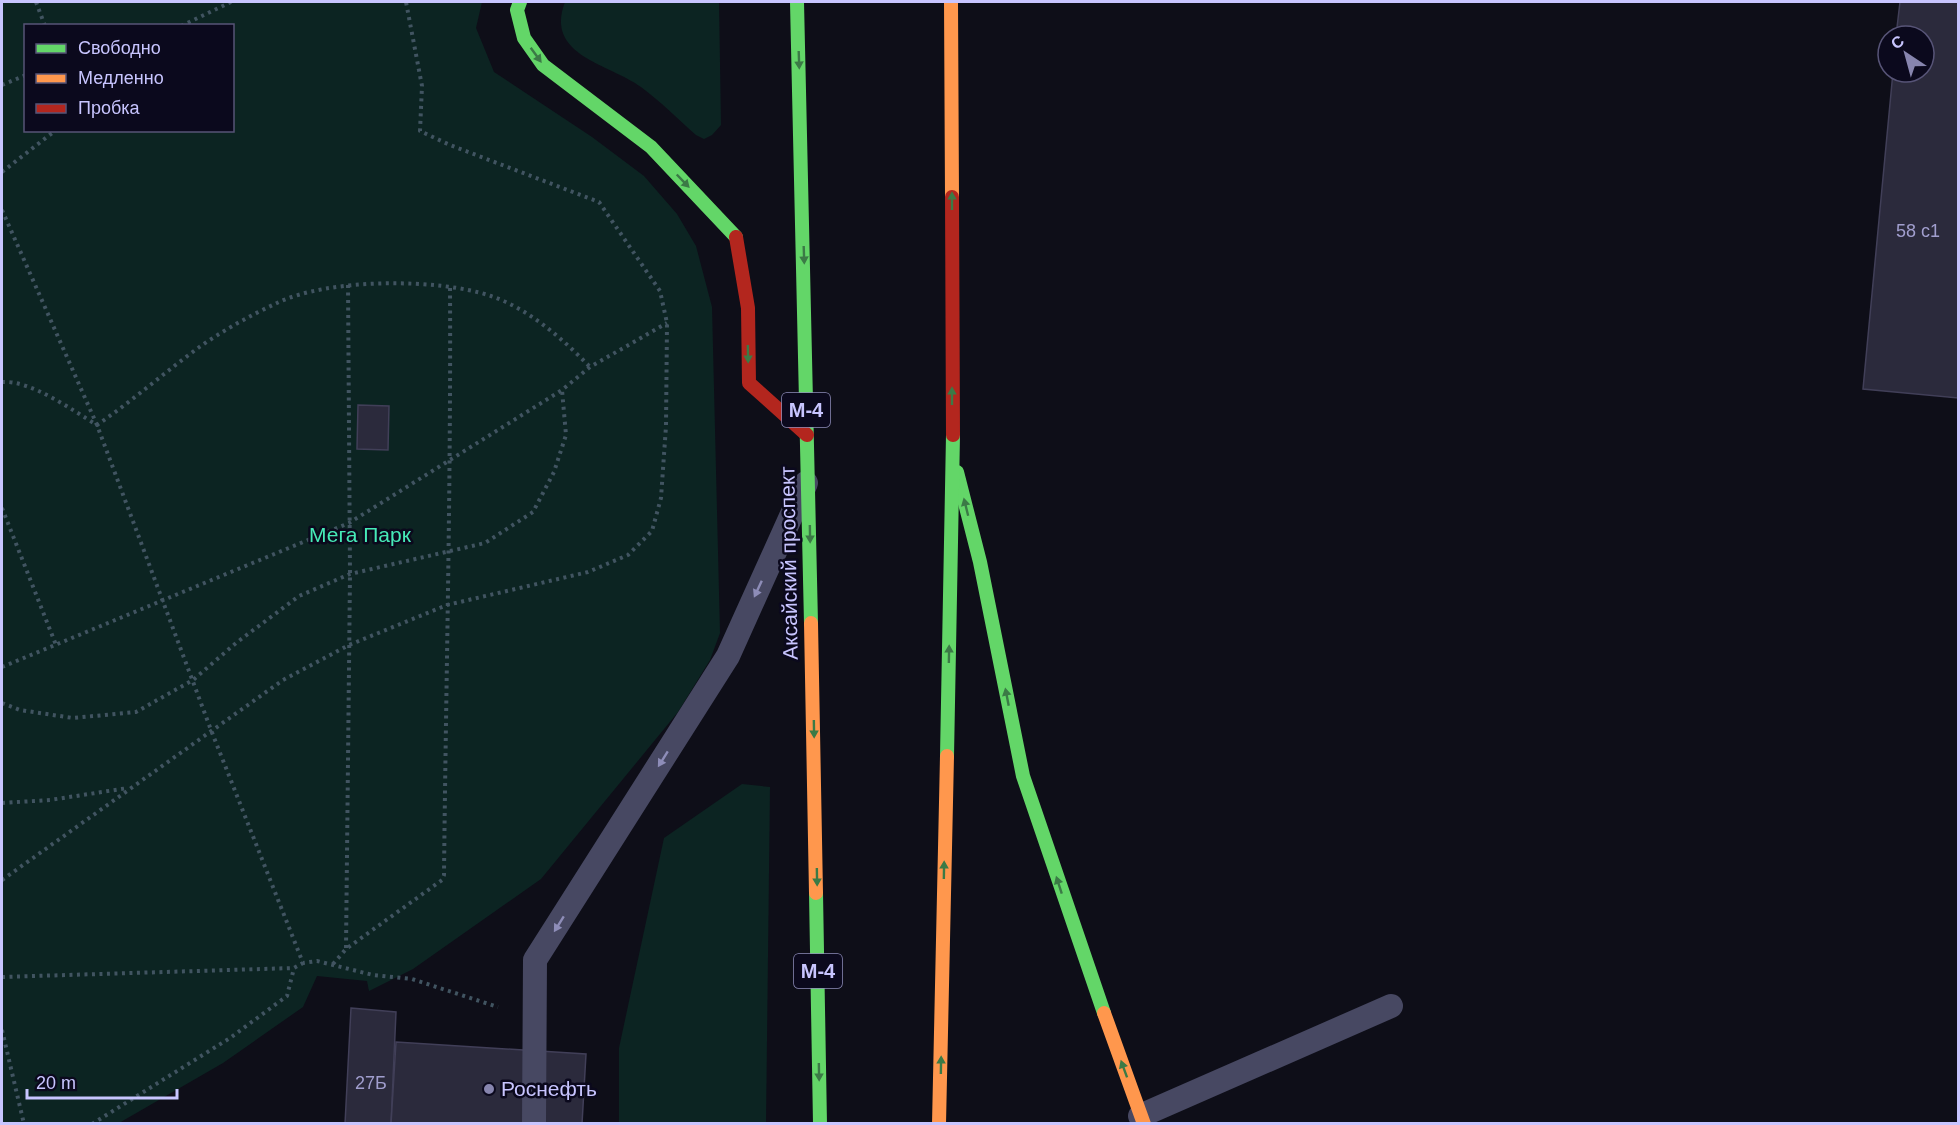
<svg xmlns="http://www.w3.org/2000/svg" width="1960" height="1125" font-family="Helvetica,sans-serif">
  <rect width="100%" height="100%" fill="#0e0e18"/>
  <!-- green -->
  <g fill="#0c2422" fill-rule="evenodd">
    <path d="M2 2H482L476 28 494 72 592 137 644 176 677 214 696 246 712 307 720 633 710 660 678 712 541 879 413 969 369 991 367 981 317 976 303 1007 223 1063 119 1123 2 1124ZM26 26H232V130H26Z"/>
    <path d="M565 2H719L721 125 712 135 704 139 696 135C678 119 660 101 641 87 610 64 544 56 565 2Z"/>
    <path d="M742 784 770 787 766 1123H619V1048L664 838Z"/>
  </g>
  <!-- building -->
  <g fill="#2b2a3c" stroke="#413f58" stroke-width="1.5">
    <path d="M1900 2H1958V398L1863 389 1893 72H1924V36H1896Z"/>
    <path d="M358 405 389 406 388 450 357 449Z"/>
    <path d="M351 1008 396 1012 391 1124H345Z"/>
    <path d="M396 1042 586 1054 582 1124H391Z"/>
  </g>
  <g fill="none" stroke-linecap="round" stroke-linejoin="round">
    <!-- path -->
    <g stroke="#415461" stroke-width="4" stroke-dasharray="3 4.5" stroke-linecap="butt">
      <path d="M36 2 45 26"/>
      <path d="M181 26 231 2"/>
      <path d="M2 85 26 75"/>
      <path d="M2 172 56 130"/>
      <path d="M2 210 97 425 211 730 303 963 317 961 373 975 412 979 498 1007"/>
      <path d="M2 382C31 380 72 410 97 425 132 401 164 373 198 348 222 331 251 315 277 303 328 278 438 278 491 296 529 309 563 339 590 367"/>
      <path d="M2 508 56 645"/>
      <path d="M2 667 349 523 562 390 590 367 667 323"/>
      <path d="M2 703 20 710 73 718 136 712 193 680 236 643 299 596 350 574 485 543 533 512 554 472 566 435 562 390"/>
      <path d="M2 803 50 800 128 788"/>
      <path d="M2 880 283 680 349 645 447 605 588 572 628 555 652 531 661 498 666 426 667 323 660 291 599 202 450 145 420 131 422 86 406 2"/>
      <path d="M346 948 350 574 348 283"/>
      <path d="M333 964 346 949 442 880 444 875C446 679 451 483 450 287"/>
      <path d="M2 977 294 968 303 963"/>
      <path d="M2 1030 24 1124"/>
      <path d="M92 1124 230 1038 287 996 294 968"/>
    </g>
    <!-- lane -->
    <g stroke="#474862" stroke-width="24">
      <path d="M1140 1116 1391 1006"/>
      <path d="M534 1124 535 960 728 656 806 483"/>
    </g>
    <!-- fast -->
    <g stroke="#63d668" stroke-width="14">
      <path d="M520 2 517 10 524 38 543 65 651 147 736 237"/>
      <path d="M797 2 811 623"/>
      <path d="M957 472 980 562 1023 776 1104 1013"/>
      <path d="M947 756 953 435"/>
      <path d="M816 893 820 1124"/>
    </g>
    <!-- slow -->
    <g stroke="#ff974d" stroke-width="14">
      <path d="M951 2 952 197"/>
      <path d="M811 623 816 893"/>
      <path d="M1104 1013 1144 1124"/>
      <path d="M939 1124 947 756"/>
    </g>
    <!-- jam -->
    <g stroke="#b3261e" stroke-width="14">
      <path d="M952 197 953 435"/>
      <path d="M736 237 748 308 749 383 807 435"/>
    </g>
  </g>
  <!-- one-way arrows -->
  <defs><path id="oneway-solid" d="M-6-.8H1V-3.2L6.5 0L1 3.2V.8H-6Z" transform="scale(1.5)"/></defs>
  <g fill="#3b7a46">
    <use href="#oneway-solid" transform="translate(536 55) rotate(54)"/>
    <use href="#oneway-solid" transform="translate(799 60) rotate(88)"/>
    <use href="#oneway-solid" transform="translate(683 181) rotate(46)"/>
    <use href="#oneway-solid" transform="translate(952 201) rotate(-90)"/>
    <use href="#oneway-solid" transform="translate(804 255) rotate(88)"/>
    <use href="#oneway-solid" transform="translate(748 354) rotate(89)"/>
    <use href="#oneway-solid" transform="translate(952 396) rotate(-90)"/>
    <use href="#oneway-solid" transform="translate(966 507) rotate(-104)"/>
    <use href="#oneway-solid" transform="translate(810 534) rotate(89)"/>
    <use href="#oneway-solid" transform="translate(949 654) rotate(-89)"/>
    <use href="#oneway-solid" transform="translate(1007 697) rotate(-101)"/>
    <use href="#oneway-solid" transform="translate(814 729) rotate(89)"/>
    <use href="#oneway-solid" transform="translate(944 870) rotate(-89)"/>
    <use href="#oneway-solid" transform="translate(817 877) rotate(89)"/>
    <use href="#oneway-solid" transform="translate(1059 885) rotate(-108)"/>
    <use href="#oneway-solid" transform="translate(941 1065) rotate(-89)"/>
    <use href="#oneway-solid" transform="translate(1124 1069) rotate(-110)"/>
    <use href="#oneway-solid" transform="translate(819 1072) rotate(89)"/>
  </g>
  <g fill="#8e8db8">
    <use href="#oneway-solid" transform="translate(758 589) rotate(115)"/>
    <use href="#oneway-solid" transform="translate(663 759) rotate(122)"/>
    <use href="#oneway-solid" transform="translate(559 924) rotate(122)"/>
  </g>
  <!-- markers -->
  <circle fill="#8785ae" stroke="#0b091d" stroke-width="2" cx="489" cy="1089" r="6"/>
  <g text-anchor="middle" stroke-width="5" stroke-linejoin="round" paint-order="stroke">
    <!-- number labels -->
    <g font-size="18" fill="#a19ece">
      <text x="1918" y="237">58 с1</text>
      <text x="371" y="1089">27Б</text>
    </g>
    <!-- shield labels -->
    <g fill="#0b091d" stroke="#8f8dbb" stroke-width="1.5">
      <rect x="782" y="393" width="48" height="34" rx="4.5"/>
      <rect x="794" y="954" width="48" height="34" rx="4.5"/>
    </g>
    <g font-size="20" font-weight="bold" fill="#c8c5ff">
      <text x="806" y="417">М-4</text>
      <text x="818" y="978">М-4</text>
    </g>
    <!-- park labels -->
    <g font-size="21" fill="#46eab7" stroke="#0b091d">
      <text x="360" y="542">Мега Парк</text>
    </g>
    <!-- street labels -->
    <g font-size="21" fill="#c8c5ff" stroke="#0b091d">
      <text transform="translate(789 563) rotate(-91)" y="7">Аксайский проспект</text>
    </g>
    <!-- poi labels -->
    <g font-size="21" fill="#c8c5ff" stroke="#0b091d" text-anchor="start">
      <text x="501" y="1096">Роснефть</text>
    </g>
  </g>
  <!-- border -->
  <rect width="1960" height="1125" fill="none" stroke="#c8c5ff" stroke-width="6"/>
  <!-- legend -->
  <rect x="24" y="24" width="210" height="108" fill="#0b091d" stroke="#575477" stroke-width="1.5"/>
  <rect x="36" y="44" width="30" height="9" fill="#63d668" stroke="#575477" stroke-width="1.5"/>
  <text x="78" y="54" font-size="18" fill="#c8c5ff">Свободно</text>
  <rect x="36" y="74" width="30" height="9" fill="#ff974d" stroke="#575477" stroke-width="1.5"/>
  <text x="78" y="84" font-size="18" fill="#c8c5ff">Медленно</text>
  <rect x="36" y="104" width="30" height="9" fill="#b3261e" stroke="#575477" stroke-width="1.5"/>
  <text x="78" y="114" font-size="18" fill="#c8c5ff">Пробка</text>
  <!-- north arrow -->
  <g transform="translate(1906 54) rotate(324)"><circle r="28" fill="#0b091d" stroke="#575477" stroke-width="1.5"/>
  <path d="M0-4.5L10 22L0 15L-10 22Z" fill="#8785ae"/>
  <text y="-9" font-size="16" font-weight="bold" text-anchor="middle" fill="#c8c5ff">С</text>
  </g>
  <!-- scale -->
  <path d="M27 1089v9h150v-9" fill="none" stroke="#c8c5ff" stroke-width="3"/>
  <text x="36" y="1089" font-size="18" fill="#c8c5ff" stroke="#0b091d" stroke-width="4.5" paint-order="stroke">20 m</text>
</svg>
